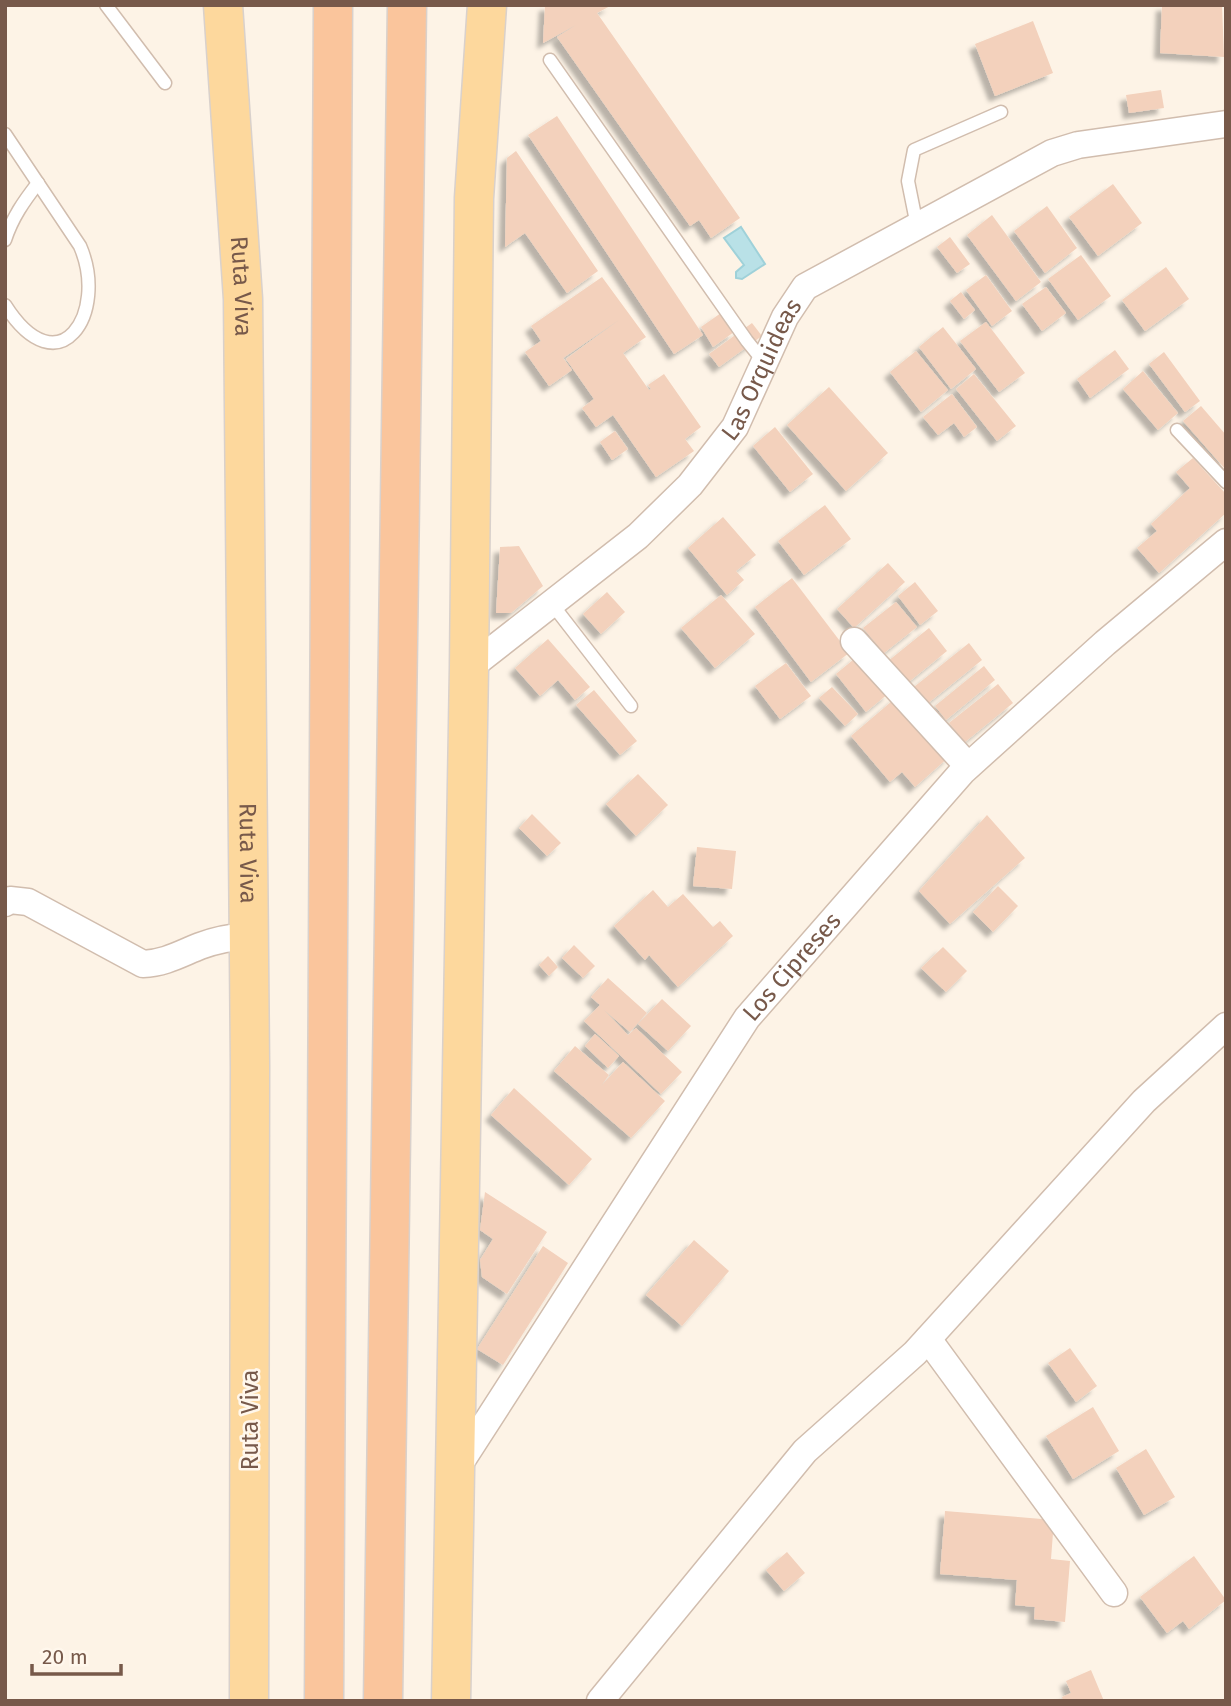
<svg xmlns="http://www.w3.org/2000/svg" width="1231" height="1706" font-family="'Fira Sans',sans-serif">
  <defs>
    <filter id="shadow"><feDropShadow dx="-6" dy="6" stdDeviation="2" flood-color="#0004"/></filter>
  </defs>
  <rect width="100%" height="100%" fill="#fdf3e6"/>
  <!-- water -->
  <path fill="#b9e1e7" stroke="#9fd1d9" stroke-width="2" d="M741 227 765 264 742 279 736 278V272L744 265 724 238Z"/>
  <!-- building -->
  <g fill="#f3d1bc" filter="url(#shadow)">
    <path d="M545 5H612L597 13 740 218 711 238 699 220 690 226 557 37 576 25 543 43Z"/>
    <path d="M1162 5H1222L1224 57 1160 53Z"/>
    <path d="M1033 21 1053 73 995 96 975 44Z"/>
    <path d="M1161 90 1164 108 1129 113 1126 95Z"/>
    <path d="M557 116 703 335 674 354 528 135Z"/>
    <path d="M516 151 598 271 567 293 525 233 505 247 507 158Z"/>
    <path d="M1113 184 1142 223 1098 256 1069 217Z"/>
    <path d="M1047 206 1077 248 1045 273 1014 231Z"/>
    <path d="M992 215 1041 282 1016 301 967 235Z"/>
    <path d="M950 237 970 264 957 273 937 247Z"/>
    <path d="M1081 255 1111 296 1078 320 1048 279Z"/>
    <path d="M1166 267 1189 299 1145 331 1122 300Z"/>
    <path d="M986 275 1012 311 992 326 966 290Z"/>
    <path d="M602 277 646 337 623 353 649 390 651 389 648 385 664 374 701 427 685 439 694 451 656 477 613 415 596 427 582 408 594 399 566 359 619 320 563 358 572 370 549 386 525 352 541 341 531 326Z"/>
    <path d="M1046 287 1066 313 1042 331 1022 304Z"/>
    <path d="M961 292 975 310 964 319 950 301Z"/>
    <path d="M721 313 734 332 713 347 701 327Z"/>
    <path d="M986 322 1025 373 999 392 960 341Z"/>
    <path d="M752 323 762 336 719 367 709 354Z"/>
    <path d="M943 327 976 369 951 389 919 347Z"/>
    <path d="M1115 350 1129 369 1090 398 1077 379Z"/>
    <path d="M916 351 948 390 921 412 890 372Z"/>
    <path d="M1164 352 1200 401 1185 412 1149 364Z"/>
    <path d="M1143 371 1178 413 1158 430 1123 389Z"/>
    <path d="M974 374 1016 426 997 441 956 389Z"/>
    <path d="M829 387 888 453 846 491 787 425Z"/>
    <path d="M952 394 977 427 964 437 954 423 938 435 923 417Z"/>
    <path d="M1201 406 1226 435V470L1183 421Z"/>
    <path d="M775 427 813 474 790 492 753 446Z"/>
    <path d="M615 431 628 449 612 460 600 442Z"/>
    <path d="M1193 458 1226 494V513L1159 573 1137 548 1157 531 1151 524 1190 488 1176 472Z"/>
    <path d="M825 505 851 539 804 575 778 541Z"/>
    <path d="M723 517 756 555 736 571 744 580 727 595 688 548Z"/>
    <path d="M519 546 543 586 511 613H496L500 547Z"/>
    <path d="M888 563 905 582 854 628 837 609Z"/>
    <path d="M792 578 849 653 811 682 755 607Z"/>
    <path d="M915 582 938 611 920 625 898 596Z"/>
    <path d="M607 592 625 612 601 634 583 614Z"/>
    <path d="M721 595 755 634 715 668 681 628Z"/>
    <path d="M896 602 917 627 884 653 863 628Z"/>
    <path d="M929 628 947 651 905 685 887 662Z"/>
    <path d="M548 639 590 687 575 700 558 680 540 696 515 668Z"/>
    <path d="M969 643 982 660 927 704 914 687Z"/>
    <path d="M859 655 889 693 866 712 836 674Z"/>
    <path d="M786 663 811 696 780 719 755 686Z"/>
    <path d="M984 666 995 680 946 720 935 706Z"/>
    <path d="M998 684 1013 703 965 742 949 723Z"/>
    <path d="M832 687 858 714 845 726 819 698Z"/>
    <path d="M594 690 637 741 620 755 576 705Z"/>
    <path d="M898 696 950 756 915 787 902 772 890 782 851 736Z"/>
    <path d="M638 774 668 805 636 836 606 804Z"/>
    <path d="M532 814 561 843 547 856 519 828Z"/>
    <path d="M987 815 1025 858 950 924 919 891Z"/>
    <path d="M697 847 736 851 732 889 693 886Z"/>
    <path d="M998 886 1018 906 993 932 973 912Z"/>
    <path d="M653 890 668 907 683 894 713 927 720 921 733 936 678 987 649 955 645 960 614 926Z"/>
    <path d="M574 945 595 966 583 978 562 958Z"/>
    <path d="M943 947 967 971 946 992 921 968Z"/>
    <path d="M548 956 558 967 549 976 539 965Z"/>
    <path d="M608 978 647 1013 630 1032 604 1010 628 1035 636 1028 682 1072 661 1094 584 1021 600 1005 591 997Z"/>
    <path d="M662 999 691 1026 668 1051 638 1024Z"/>
    <path d="M595 1034 619 1056 608 1068 585 1046Z"/>
    <path d="M575 1046 609 1075 601 1086 623 1062 665 1101 631 1138 554 1071Z"/>
    <path d="M514 1088 592 1159 569 1185 491 1115Z"/>
    <path d="M485 1192 547 1232 507 1294 482 1277 480 1260 493 1239 480 1230Z"/>
    <path d="M694 1240 729 1271 682 1326 646 1295Z"/>
    <path d="M543 1246 568 1263 503 1365 477 1349Z"/>
    <path d="M1070 1348 1097 1386 1076 1402 1048 1363Z"/>
    <path d="M1093 1407 1119 1451 1073 1479 1046 1436Z"/>
    <path d="M1146 1449 1175 1497 1144 1515 1116 1468Z"/>
    <path d="M945 1511 1054 1520 1051 1559 1070 1561 1065 1622 1034 1619 1035 1607 1015 1605 1017 1580 940 1574Z"/>
    <path d="M787 1552 805 1573 784 1591 766 1570Z"/>
    <path d="M1194 1556 1226 1600 1189 1629 1183 1621 1167 1633 1140 1597Z"/>
    <path d="M1091 1670 1104 1701H1063L1062 1697 1071 1693 1066 1681Z"/>
  </g>
  <g fill="none" stroke-linecap="round" stroke-linejoin="round">
    <defs>
      <g id="service">
        <path d="M106 5 165 83"/>
        <path d="M550 60 747 341 764 362"/>
        <path d="M5 134 80 246C109 313 59 390 5 305"/>
        <path d="M917 226 908 181 914 150 1001 112"/>
        <path d="M5 240C12 218 24 201 38 183"/>
        <path d="M1177 430 1226 482"/>
        <path d="M552 604 631 706"/>
      </g>
      <g id="minor">
        <path d="M854 641 968 766"/>
        <path id="s1" d="M469 668 638 536 690 485 735 427 785 317 805 287 1052 153 1078 145 1226 124"/>
        <path d="M5 903 10 900 28 902 143 964C165 963 180 954 200 946 216 940 232 937 249 936"/>
        <path d="M928 1339 1114 1593"/>
        <path id="s2" d="M455 1471 747 1018 963 771 1105 643 1226 542"/>
        <path d="M600 1701 805 1451 915 1353 1144 1101 1226 1026"/>
      </g>
      <g id="primary">
        <path id="s3" d="M223 5 243 299 250 1066 249 1701"/>
        <path d="M451 1701 469 668 474 198 487 5"/>
      </g>
      <g id="trunk">
        <path d="M324 1701 333 5"/>
        <path d="M383 1701 407 5"/>
      </g>
    </defs>
    <!-- service casing -->
    <use href="#service" stroke="#d1bdae" stroke-width="15"/>
    <!-- minor casing -->
    <use href="#minor" stroke="#d1bdae" stroke-width="29"/>
    <!-- primary casing -->
    <use href="#primary" stroke="#d9d1cc" stroke-width="41"/>
    <!-- trunk casing -->
    <use href="#trunk" stroke="#d9d1cc" stroke-width="41"/>
    <!-- service -->
    <use href="#service" stroke="#fff" stroke-width="12"/>
    <!-- minor -->
    <use href="#minor" stroke="#fff" stroke-width="26"/>
    <!-- primary -->
    <use href="#primary" stroke="#fdd89d" stroke-width="38"/>
    <!-- trunk -->
    <use href="#trunk" stroke="#fac59c" stroke-width="38"/>
  </g>
  <g text-anchor="middle" stroke-width="5" stroke-linejoin="round" paint-order="stroke">
    <!-- street labels -->
    <g font-size="24" fill="#77594a" stroke="#fff7ec">
      <text dy="8" stroke="none"><textPath href="#s3" startOffset="282">Ruta Viva</textPath></text>
      <text dy="8" stroke="none"><textPath href="#s1" startOffset="424">Las Orquideas</textPath></text>
      <text dy="8" stroke="none"><textPath href="#s3" startOffset="849">Ruta Viva</textPath></text>
      <text dy="8" stroke="none"><textPath href="#s2" startOffset="607">Los Cipreses</textPath></text>
      <text transform="translate(250 1420) rotate(-90)" y="8">Ruta Viva</text>
    </g>
  </g>
  <!-- border -->
  <rect width="1231" height="1706" fill="none" stroke="#77594a" stroke-width="14"/>
  <!-- scale -->
  <path d="M32 1664v10h89v-10" fill="none" stroke="#77594a" stroke-width="3.5"/>
  <text x="42" y="1664" font-size="21" fill="#77594a" stroke="#fff7ec" stroke-width="5" paint-order="stroke">20 m</text>
</svg>
